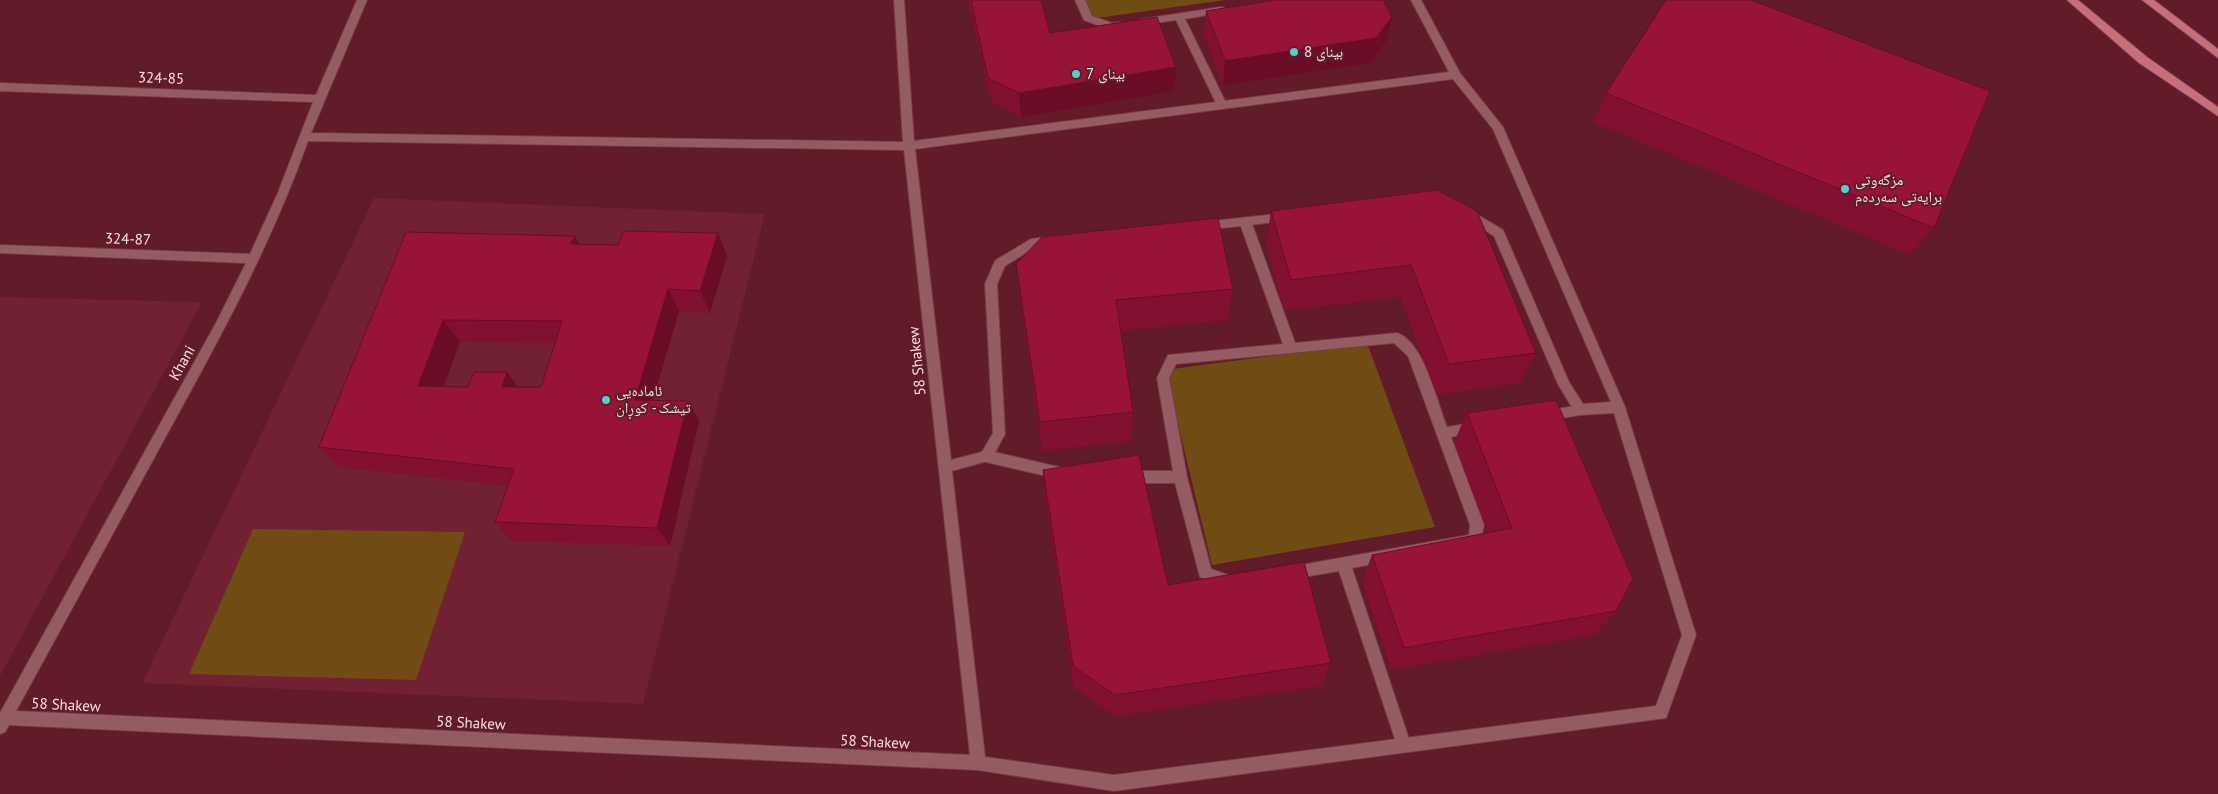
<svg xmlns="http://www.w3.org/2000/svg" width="2218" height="794" font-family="'PT Sans','Noto Naskh Arabic',sans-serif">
  <rect width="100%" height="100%" fill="#611b29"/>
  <!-- built -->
  <g fill="#712131">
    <path d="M374 198 765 214 643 704 142 683Z"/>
    <path d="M0 297 202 302 0 676Z"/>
  </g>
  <!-- green -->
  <g fill="#704b14">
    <path d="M1077 0H1225L1083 20Z"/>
    <path d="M1367 343 1435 527 1212 565 1165 370Z"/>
    <path d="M253 529 465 532 416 680 189 674Z"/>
  </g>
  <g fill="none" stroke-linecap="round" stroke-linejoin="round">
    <defs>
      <g id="lane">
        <path d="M1075 0H1085L1092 16 1112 23 1120 22 1125 25 1124 27 1111 30 1084 20Z"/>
        <path d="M1221 7 1225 8V12L1185 19 1227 105 1222 109 1217 105 1176 20 1142 25 1137 22 1142 19Z"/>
        <path d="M1245 217 1251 221 1295 343 1397 333C1424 342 1437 402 1447 427L1477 422 1481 423 1483 427 1481 431 1451 437 1484 525 1480 544 1352 568 1411 745 1409 750 1404 752 1399 750 1397 745 1339 571 1234 589 1200 577 1175 483H1129L1124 481 1122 477 1124 473 1129 471H1173L1157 378 1168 355 1283 344 1239 221ZM1394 343 1408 356 1470 525 1469 535 1234 577 1211 569 1187 477 1169 378 1176 364Z"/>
        <path d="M1580 405 1584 406 1586 410 1584 414 1580 415 1546 421 1542 420 1540 416 1542 412 1546 411Z"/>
        <path d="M986 450 1059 467 1064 469 1066 473 1064 477 1059 479 986 462 981 460 980 456 981 452Z"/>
      </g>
      <g id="street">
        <path d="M357 0H367L311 133 903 142 894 0H904L914 141 1449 72 1411 0H1421L1460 73 1503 127 1625 407 1696 635 1666 718 1114 791 978 770 9 725 5 732 0 734V713L216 323 246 263 0 253V245L250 254 277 195 313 102 0 91V83L316 95ZM1453 79 1493 129 1611 402 1583 404 1569 382 1503 230 1470 210 1466 209 1460 213 1462 216 1494 236 1558 384 1576 414 1580 415 1614 413 1682 635 1656 706 1114 775 985 757 952 471 991 460 1005 434 997 284 1005 266 1037 246 1054 244 1060 240 1054 236 1031 239 996 260 994 263 985 284 993 433 982 452 951 460 915 149ZM308 141 904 150 970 755 16 711C66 620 116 528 166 436 219 340 271 245 308 141Z"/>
        <path d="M1285 213 1291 217 1285 221 1203 230 1197 226 1203 222Z"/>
      </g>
      <g id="secondary">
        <path d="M2067 0H2078L2147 57 2218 107V116L2139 63Z"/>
        <path d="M2142 0H2154L2218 49V58Z"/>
      </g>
    </defs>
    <!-- lane casing -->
    <use href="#lane" stroke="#793a46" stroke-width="2"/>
    <!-- street casing -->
    <use href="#street" stroke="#793a46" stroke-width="2"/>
    <!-- secondary casing -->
    <use href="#secondary" stroke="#793a46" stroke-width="2"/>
    <!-- lane -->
    <use href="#lane" fill="#945c62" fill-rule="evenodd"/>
    <!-- street -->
    <use href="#street" fill="#945c62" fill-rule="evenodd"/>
    <!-- secondary -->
    <use href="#secondary" fill="#c66e79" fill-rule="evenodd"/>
  </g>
  <!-- wall -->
  <g fill="#821030" fill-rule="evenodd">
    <path d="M968 0H1041L1050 33 1176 67 1174 91 1021 117 991 102Z"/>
    <path d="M1206 11 1386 41 1370 63 1223 85 1204 35Z"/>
    <path d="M1606 93 1934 228 1910 255 1593 122Z"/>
    <path d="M1437 190 1536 353 1520 383 1437 395 1400 297 1284 311 1266 244 1271 211Z"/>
    <path d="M406 232 575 236 579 244 618 245 718 233 727 256 710 313 679 311 653 400 688 401 699 421 670 546 512 541 495 522 508 486 339 467 319 447ZM460 342 555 343 541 387H518L507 372 468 387H443Z"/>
    <path d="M1016 264 1233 289 1228 320 1121 331 1133 412 1132 441 1042 451 1020 296Z"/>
    <path d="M1467 413 1616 611 1595 635 1391 670 1362 581 1372 555 1488 533 1454 442Z"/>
    <path d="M1043 470 1168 585 1331 663 1322 686 1115 716 1074 688 1045 497Z"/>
  </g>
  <!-- shaded-wall -->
  <g fill="#6a0d27">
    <path d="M1392 17 1386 41 1370 63 1223 85 1225 61Z"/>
    <path d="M1176 67 1174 91 1021 117 1019 93Z"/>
    <path d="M718 233 727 256 710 313 700 291Z"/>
    <path d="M575 236 587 258 570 244Z"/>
    <path d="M668 289 679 311 647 420 635 400Z"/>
    <path d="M443 320 460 342 436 407 418 386Z"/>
    <path d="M507 372 522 393 502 387Z"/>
    <path d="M688 401 699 421 670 546 657 528Z"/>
  </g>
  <!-- building -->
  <g fill="#971338" stroke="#6a0d27" fill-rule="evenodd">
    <path d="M971 0H1041L1050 33 1157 17 1176 67 1019 93 988 78Z"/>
    <path d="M1275 0H1383L1392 17 1376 38 1225 61 1206 11Z"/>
    <path d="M1666 0H1751L1990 91 1934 228 1606 93Z"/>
    <path d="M1437 190 1477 211 1536 353 1449 364 1411 265 1291 280 1271 211Z"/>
    <path d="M1218 218 1233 289 1116 300 1133 412 1040 422 1016 264 1042 237Z"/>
    <path d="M624 231 718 233 700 291 668 289 635 400 688 401 657 528 495 522 514 469 319 447 406 232 575 236 570 244 618 245ZM443 320 562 321 541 387H502L507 372H474L468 387 418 386Z"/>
    <path d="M1556 400 1633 579 1616 611 1404 648 1372 555 1512 528 1467 413Z"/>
    <path d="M1139 455 1168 585 1304 562 1331 663 1115 695 1073 666 1043 470Z"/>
  </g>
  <!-- markers -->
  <g fill="#53cdca" stroke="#611b29" stroke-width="2">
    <circle cx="1294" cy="52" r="5"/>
    <circle cx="1076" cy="74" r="5"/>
    <circle cx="1845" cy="189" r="5"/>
    <circle cx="606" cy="400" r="5"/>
  </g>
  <g text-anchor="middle" stroke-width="4" stroke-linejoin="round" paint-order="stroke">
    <!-- poi labels -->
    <g font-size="15" fill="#fadee0" stroke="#611b29" text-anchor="start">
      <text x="1304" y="57">بيناى 8</text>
      <text x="1086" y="79">بيناى 7</text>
      <text x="1855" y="185">مزگەوتی<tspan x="1855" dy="17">برایەتی سەردەم</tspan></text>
      <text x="616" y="396">ئامادەیی<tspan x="616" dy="17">تیشک - کوڕان</tspan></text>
    </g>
    <!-- street labels -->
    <g font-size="15" fill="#fadee0" stroke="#611b29">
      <text transform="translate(161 78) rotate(2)" y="5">324-85</text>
      <text transform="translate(128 239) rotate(2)" y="5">324-87</text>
      <text transform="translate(917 361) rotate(-96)" y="5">58 Shakew</text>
      <text transform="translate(182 363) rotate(-61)" y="5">Khani</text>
      <text transform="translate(66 705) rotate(3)" y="5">58 Shakew</text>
      <text transform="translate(471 723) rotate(3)" y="5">58 Shakew</text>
      <text transform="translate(875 742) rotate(3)" y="5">58 Shakew</text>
    </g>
  </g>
</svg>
